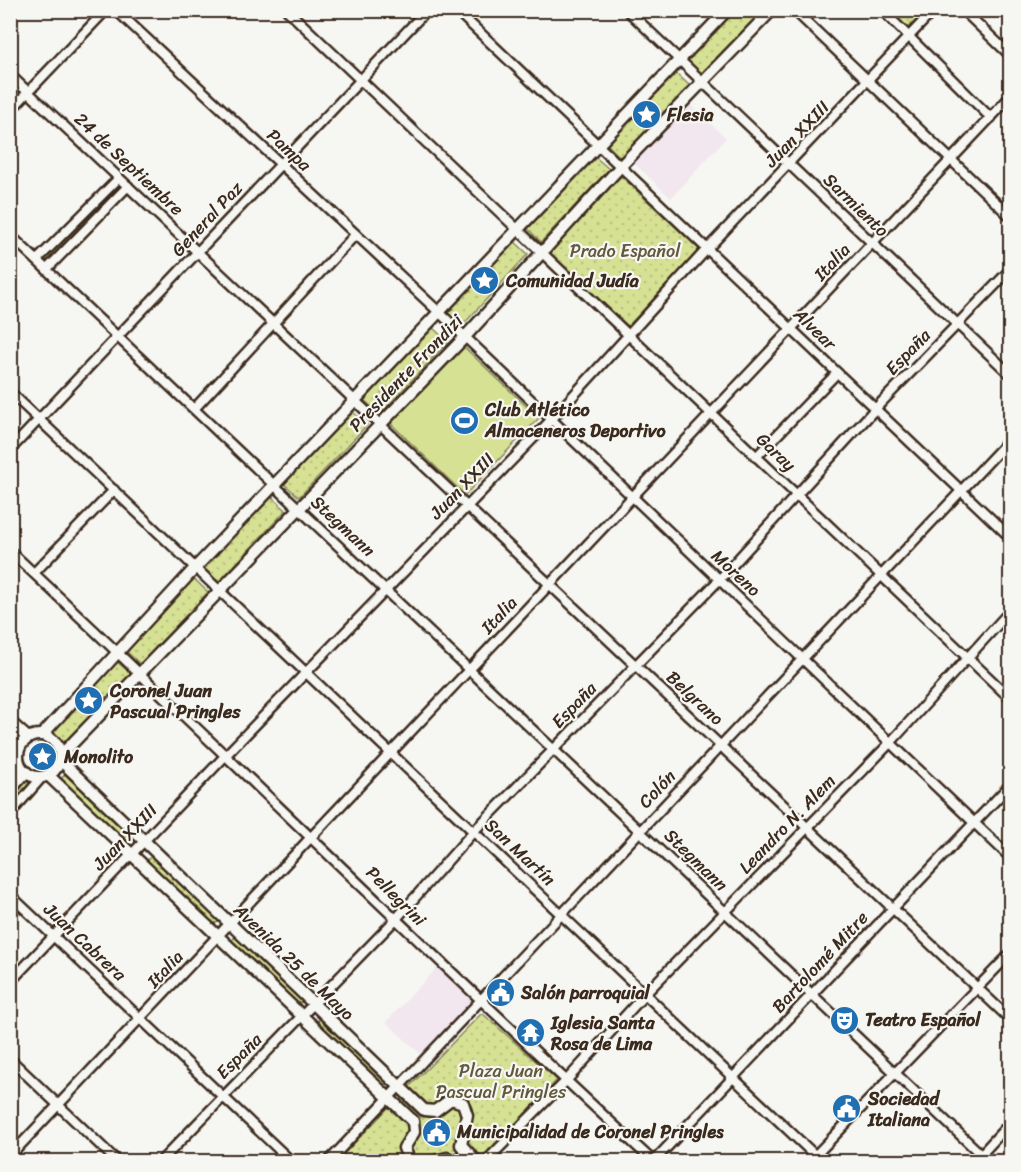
<svg xmlns="http://www.w3.org/2000/svg" width="1021" height="1172" font-family="Sriracha,sans-serif">
  <defs>
    <pattern id="grass-dots" width="8" height="8" patternUnits="userSpaceOnUse" patternTransform="scale(1.5)"><rect width="8" height="8" fill="#d6e194"/><path d="M2 2h.1M6 6h.1" fill="none" stroke="#b9c17f" stroke-width="1.8" stroke-linecap="round"/></pattern>
  </defs>
  <rect width="100%" height="100%" fill="#f6f6f2"/>
  <filter id="ink" filterUnits="userSpaceOnUse"><feTurbulence type="fractalNoise" baseFrequency=".0167" numOctaves="2"/><feDisplacementMap in="SourceGraphic" scale="12" xChannelSelector="R" yChannelSelector="G"/><feConvolveMatrix kernelMatrix="1 2 1 2 8 2 1 2 1" color-interpolation-filters="sRGB"/></filter>
  <g filter="url(#ink)">
    <!-- built -->
    <g fill="#f2e6ef">
      <path d="M689 104 726 138 671 198 632 161Z"/>
      <path d="M438 967 472 999 471 1003 422 1055 386 1022Z"/>
    </g>
    <!-- grass -->
    <g fill="url(#grass-dots)" stroke="#888659" stroke-width="1.5">
      <path d="M734 11H763L703 75 687 60Z"/>
      <path d="M886 11H918L922 14 906 30Z"/>
      <path d="M675 72 690 86 622 159 607 144Z"/>
      <path d="M593 155 609 169 541 242 526 227Z"/>
      <path d="M621 176 700 250 628 326 549 252Z"/>
      <path d="M116 185 120 190 48 264 43 259Z"/>
      <path d="M513 240 528 254 461 327 445 312Z"/>
      <path d="M432 327 448 342 380 414 364 400Z"/>
      <path d="M351 410 367 425 299 497 283 483Z"/>
      <path d="M271 496 286 510 218 583 203 568Z"/>
      <path d="M192 577 208 592 140 664 125 650Z"/>
      <path d="M115 660 131 674 63 747 47 732Z"/>
      <path d="M65 774 132 838V840L128 842 61 779Z"/>
      <path d="M25 779 30 784 11 807V796Z"/>
      <path d="M151 856 217 919 218 922 213 924 147 861Z"/>
      <path d="M235 937 302 1000V1002L298 1004 231 941Z"/>
      <path d="M482 1013 557 1080 486 1156 480 1157 466 1146 465 1101 430 1109 408 1088Z"/>
      <path d="M321 1017 387 1080 388 1083 383 1085 317 1022Z"/>
      <path d="M405 1097 419 1111 448 1103 463 1108 461 1125 472 1161 439 1157 422 1161 412 1160 407 1152 416 1133 399 1101Z"/>
      <path d="M394 1106 411 1127 400 1152 405 1161 336 1162 389 1107Z"/>
    </g>
    <!-- pitch -->
    <path fill="#d6e194" stroke="#888659" stroke-width="1.5" d="M463 346 539 418 465 495 390 423Z"/>
    <g fill="none" stroke-linecap="round" stroke-linejoin="round">
      <defs>
        <g id="minor">
          <path d="M116 10 440 313 1010 857"/>
          <path d="M287 10 1010 698"/>
          <path d="M456 10 1010 537"/>
          <path d="M627 10 1010 374"/>
          <path d="M794 10 1010 216"/>
          <path d="M882 10 991 118"/>
          <path d="M963 10 1010 55"/>
          <path d="M10 75 1010 1019"/>
          <path d="M10 111 106 10"/>
          <path d="M10 235 989 1162"/>
          <path d="M37 260 119 178"/>
          <path d="M47 269 128 186"/>
          <path d="M10 392 822 1162"/>
          <path d="M195 408 355 235"/>
          <path d="M10 450 427 10"/>
          <path d="M756 457 837 373"/>
          <path d="M10 551C226 753 436 962 654 1162"/>
          <path d="M34 573 114 490"/>
          <path d="M10 767 18 758"/>
          <path d="M10 814 43 776"/>
          <path d="M10 895 292 1162"/>
          <path d="M10 982 226 755 551 420 707 249 934 10"/>
          <path d="M10 1059 118 1162"/>
          <path d="M10 1156 1010 97"/>
          <path d="M160 1162 395 920 474 831 719 580 875 409 1010 270"/>
          <path d="M328 1162 1010 439"/>
          <path d="M485 1162 566 1081 646 993 891 742 1010 611"/>
          <path d="M653 1162 1010 785"/>
          <path d="M809 1162 1010 954"/>
          <path d="M974 1162 1010 1123"/>
        </g>
        <g id="major">
          <path d="M10 722 28 738"/>
          <circle cx="39" cy="756" r="21"/>
          <path d="M42 735 196 567 727 10"/>
          <path d="M10 737 20 746"/>
          <path d="M61 755 464 338 620 167 772 10"/>
          <path d="M60 760 424 1110 435 1111 451 1099 463 1103 467 1115 461 1145 477 1162"/>
          <path d="M48 775 413 1121 414 1132 404 1148 410 1162"/>
          <path d="M10 790 26 772"/>
          <path d="M431 1162 447 1158 456 1162"/>
        </g>
      </defs>
      <!-- minor casing -->
      <use href="#minor" stroke="#3b2a1e" stroke-width="13"/>
      <!-- major casing -->
      <use href="#major" stroke="#3b2a1e" stroke-width="15"/>
      <!-- minor -->
      <use href="#minor" stroke="#f6f6f2" stroke-width="8"/>
      <!-- major -->
      <use href="#major" stroke="#f6f6f2" stroke-width="10"/>
    </g>
  </g>
  <!-- icons -->
  <defs>
    <symbol id="sight-disc" viewBox="-11 -11 22 22"><circle r="9.5" fill="#1f6fb2" stroke="#f6f6f2"/><path d="M0-6L1.8-2.2L6-1.7L2.9 1.2L3.7 5.4L0 3.3L-3.7 5.4L-2.9 1.2L-6-1.7L-1.8-2.2Z" fill="#fff"/></symbol>
    <symbol id="stadium-disc" viewBox="-11 -11 22 22"><circle r="9.5" fill="#1f6fb2" stroke="#f6f6f2"/><path d="M0-5a6.5 5 0 1 0 0 10a6.5 5 0 1 0 0-10ZM-3.5-1.8h7v3.6h-7Z" fill="#fff"/></symbol>
    <symbol id="civic-disc" viewBox="-11 -11 22 22"><circle r="9.5" fill="#1f6fb2" stroke="#f6f6f2"/><path d="M-.6-6.5H3V-4.5H.6V-3L4-1V1h2V6H-6V1h2V-1L-.6-3ZM-1.2 2.5V6h2.4V2.5Z" fill="#fff"/></symbol>
    <symbol id="theatre-disc" viewBox="-11 -11 22 22"><circle r="9.5" fill="#1f6fb2" stroke="#f6f6f2"/><path d="M-5-5.5Q0-4 5-5.5V0Q5 5 0 6Q-5 5-5 0ZM-3.3-2.5H-1v1.5H-3.3ZM1-2.5H3.3v1.5H1ZM-2.8 1Q0 5.5 2.8 1Z" fill="#fff"/></symbol>
    <symbol id="temple-disc" viewBox="-11 -11 22 22"><circle r="9.5" fill="#1f6fb2" stroke="#f6f6f2"/><path d="M0-6L5-2H3V0L6.5 2.5H4V6H1.5V3h-3V6H-4V2.5H-6.5L-3 0V-2H-5Z" fill="#fff"/></symbol>
  </defs>
  <g fill-rule="evenodd">
    <use href="#sight-disc" x="630" y="98" width="33" height="33"/>
    <use href="#sight-disc" x="468" y="264" width="33" height="33"/>
    <use href="#stadium-disc" x="448" y="404" width="33" height="33"/>
    <use href="#sight-disc" x="72" y="684" width="33" height="33"/>
    <use href="#sight-disc" x="26" y="740" width="33" height="33"/>
    <use href="#civic-disc" x="484" y="976" width="33" height="33"/>
    <use href="#theatre-disc" x="828" y="1004" width="33" height="33"/>
    <use href="#temple-disc" x="514" y="1016" width="33" height="33"/>
    <use href="#civic-disc" x="830" y="1092" width="33" height="33"/>
    <use href="#civic-disc" x="420" y="1116" width="33" height="33"/>
  </g>
  <g text-anchor="middle" stroke-width="4.5" stroke-linejoin="round" paint-order="stroke">
    <!-- poi labels -->
    <g font-size="18" font-weight="bold" fill="#3b2a1e" stroke="#f6f6f2" text-anchor="start">
      <text x="667" y="121">Flesia</text>
      <text x="506" y="287">Comunidad Judía</text>
      <text x="485" y="416">Club Atlético<tspan x="485" dy="21">Almaceneros Deportivo</tspan></text>
      <text x="110" y="697">Coronel Juan<tspan x="110" dy="21">Pascual Pringles</tspan></text>
      <text x="64" y="763">Monolito</text>
      <text x="521" y="999">Salón parroquial</text>
      <text x="865" y="1026">Teatro Español</text>
      <text x="551" y="1029">Iglesia Santa<tspan x="551" dy="21">Rosa de Lima</tspan></text>
      <text x="868" y="1105">Sociedad<tspan x="868" dy="21">Italiana</tspan></text>
      <text x="457" y="1138">Municipalidad de Coronel Pringles</text>
    </g>
    <!-- street labels -->
    <g font-size="18" fill="#3b2a1e" stroke="#f6f6f2">
      <text transform="translate(797 134) rotate(-46)" y="6">Juan XXIII</text>
      <text transform="translate(289 150) rotate(43)" y="6">Pampa</text>
      <text transform="translate(129 164) rotate(43)" y="6">24 de Septiembre</text>
      <text transform="translate(856 205) rotate(44)" y="6">Sarmiento</text>
      <text transform="translate(207 219) rotate(-47)" y="6">General Paz</text>
      <text transform="translate(832 262) rotate(-47)" y="6">Italia</text>
      <text transform="translate(815 329) rotate(44)" y="6">Alvear</text>
      <text transform="translate(908 352) rotate(-46)" y="6">España</text>
      <text transform="translate(406 373) rotate(-46)" y="6">Presidente Frondizi</text>
      <text transform="translate(776 452) rotate(44)" y="6">Garay</text>
      <text transform="translate(462 486) rotate(-46)" y="6">Juan XXIII</text>
      <text transform="translate(343 526) rotate(43)" y="6">Stegmann</text>
      <text transform="translate(736 573) rotate(43)" y="6">Moreno</text>
      <text transform="translate(499 615) rotate(-47)" y="6">Italia</text>
      <text transform="translate(695 698) rotate(43)" y="6">Belgrano</text>
      <text transform="translate(574 705) rotate(-46)" y="6">España</text>
      <text transform="translate(657 789) rotate(-47)" y="6">Colón</text>
      <text transform="translate(787 824) rotate(-46)" y="6">Leandro N. Alem</text>
      <text transform="translate(125 837) rotate(-46)" y="6">Juan XXIII</text>
      <text transform="translate(520 852) rotate(43)" y="6">San Martín</text>
      <text transform="translate(696 860) rotate(44)" y="6">Stegmann</text>
      <text transform="translate(396 896) rotate(45)" y="6">Pellegrini</text>
      <text transform="translate(85 942) rotate(43)" y="6">Juan Cabrera</text>
      <text transform="translate(294 962) rotate(44)" y="6">Avenida 25 de Mayo</text>
      <text transform="translate(820 962) rotate(-47)" y="6">Bartolomé Mitre</text>
      <text transform="translate(165 969) rotate(-47)" y="6">Italia</text>
      <text transform="translate(239 1056) rotate(-45)" y="6">España</text>
    </g>
    <!-- park labels -->
    <g font-size="18" fill="#62583c" stroke="#f6f6f2">
      <text x="625" y="257">Prado Español</text>
      <text x="501" y="1077">Plaza Juan<tspan x="501" dy="21">Pascual Pringles</tspan></text>
    </g>
  </g>
  <!-- margin -->
  <rect width="1021" height="1172" fill="none" stroke="#f6f6f2" stroke-width="36"/>
  <rect x="18" y="18" width="985" height="1136" fill="none" stroke="#3b2a1e" stroke-width="2" filter="url(#ink)"/>
</svg>
